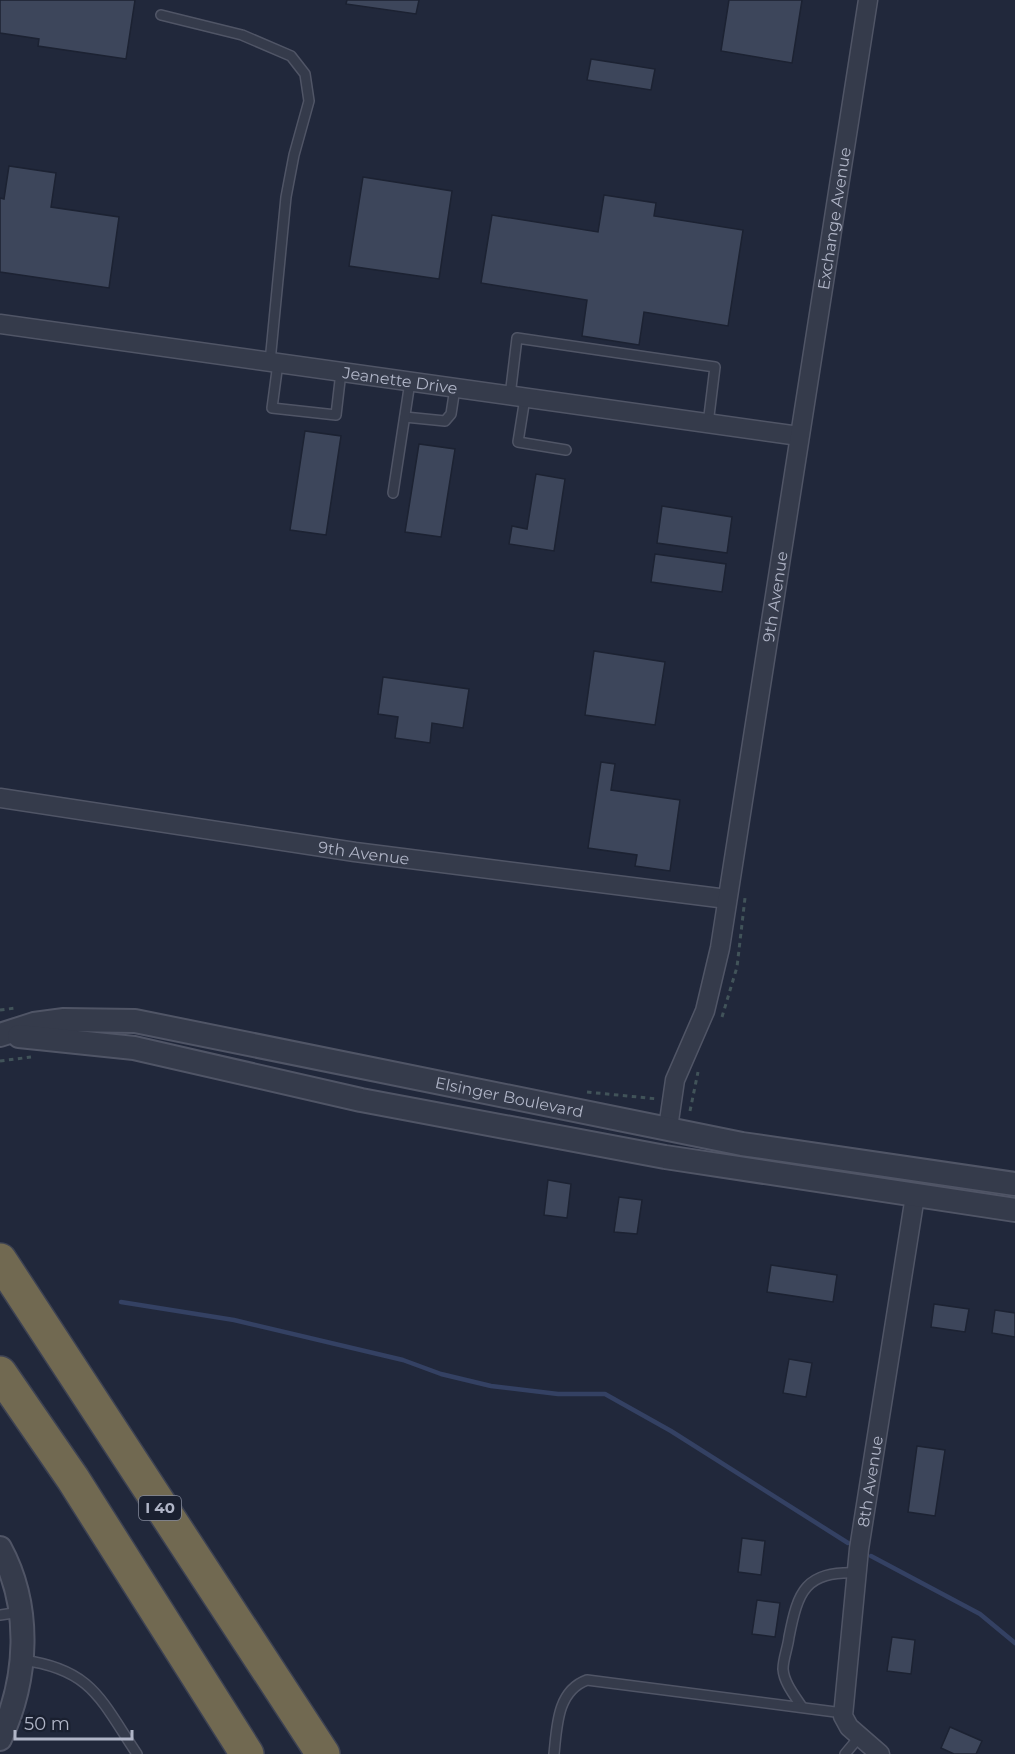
<svg xmlns="http://www.w3.org/2000/svg" width="1015" height="1754" font-family="Montserrat,sans-serif">
  <rect width="100%" height="100%" fill="#21283b"/>
  <g fill="none" stroke-linecap="round" stroke-linejoin="round">
    <!-- stream -->
    <g stroke="#344163" stroke-width="4.5">
      <path d="M121 1302 234 1320 403 1360 441 1374 491 1386 558 1394H605L671 1431 848 1543"/>
      <path d="M871 1556 980 1614 1015 1643"/>
    </g>
  </g>
  <!-- building -->
  <g fill="#3d465b" stroke="#1c2232" stroke-width="1.5">
    <path d="M0 0H135L126 59 38 46 39 39 0 33Z"/>
    <path d="M347 0H419L416 14 346 4Z"/>
    <path d="M729 0H802L792 63 721 51Z"/>
    <path d="M591 59 655 69 651 90 587 80Z"/>
    <path d="M9 166 56 173 51 207 119 217 109 288 0 272V198L4 199Z"/>
    <path d="M363 177 452 191 439 279 349 266Z"/>
    <path d="M604 195 656 203 654 216 743 230 728 326 644 312 639 345 582 336 587 300 481 283 492 215 598 232Z"/>
    <path d="M305 431 341 436 326 535 290 530Z"/>
    <path d="M419 444 455 449 441 537 405 532Z"/>
    <path d="M536 474 565 479 554 551 509 544 512 526 527 529Z"/>
    <path d="M662 506 732 517 727 553 657 543Z"/>
    <path d="M655 554 726 564 722 592 651 582Z"/>
    <path d="M594 651 665 662 655 725 585 715Z"/>
    <path d="M383 677 469 689 463 728 432 723 430 743 395 738 398 717 378 714Z"/>
    <path d="M601 762 615 764 611 790 680 800 670 871 635 866 637 855 588 848Z"/>
    <path d="M548 1180 571 1184 567 1218 544 1215Z"/>
    <path d="M619 1197 642 1200 637 1234 614 1232Z"/>
    <path d="M771 1265 837 1275 833 1302 767 1292Z"/>
    <path d="M934 1304 969 1309 965 1332 931 1327Z"/>
    <path d="M995 1310 1015 1313V1337L992 1333Z"/>
    <path d="M789 1359 812 1363 806 1397 783 1393Z"/>
    <path d="M917 1446 945 1450 935 1516 908 1512Z"/>
    <path d="M742 1538 765 1541 761 1575 738 1572Z"/>
    <path d="M757 1600 780 1603 775 1637 752 1634Z"/>
    <path d="M892 1637 915 1640 911 1674 887 1671Z"/>
    <path d="M950 1727 982 1741 976 1754H954L941 1748Z"/>
  </g>
  <g fill="none" stroke-linecap="round" stroke-linejoin="round">
    <defs>
      <g id="service">
        <path d="M161 15 242 35 291 56 305 74 309 101 294 155 286 197 270 362"/>
        <path d="M278 363 272 408 336 415 341 372"/>
        <path d="M510 396 517 338 715 367 708 424"/>
        <path d="M525 398 518 442 566 450"/>
        <path d="M405 417 445 421 451 414 455 388"/>
        <path d="M393 493 410 382"/>
        <path d="M0 1615 20 1612"/>
        <path d="M22 1660C92 1669 101 1700 137 1754"/>
        <path d="M802 1707C795 1696 784 1683 783 1669 783 1659 788 1647 789 1637 798 1591 805 1571 857 1573"/>
        <path d="M554 1754C557 1726 557 1691 587 1680L843 1713"/>
        <path d="M845 1754 860 1736"/>
      </g>
      <g id="minor">
        <path id="s1" d="M0 324 799 436"/>
        <path id="s2" d="M0 798 355 852 727 899"/>
        <path id="s3" d="M668 1128 675 1080 705 1011 720 948 868 0"/>
        <path id="s4" d="M880 1754 849 1727 843 1716 859 1549 915 1196"/>
      </g>
      <g id="tertiary">
        <path id="s5" d="M0 1035 34 1024 64 1020 135 1021 742 1144 1015 1184"/>
        <path d="M19 1036 134 1048 361 1100 665 1157 1015 1210"/>
        <path d="M0 1548C32 1607 28 1679 0 1739"/>
      </g>
      <g id="motorway">
        <path d="M0 1260 323 1754"/>
        <path d="M0 1373 73 1479 247 1754"/>
      </g>
    </defs>
    <!-- service casing -->
    <use href="#service" stroke="#505566" stroke-width="12"/>
    <!-- minor casing -->
    <use href="#minor" stroke="#505566" stroke-width="21"/>
    <!-- tertiary casing -->
    <use href="#tertiary" stroke="#505566" stroke-width="26"/>
    <!-- motorway casing -->
    <use href="#motorway" stroke="#3d4253" stroke-width="36"/>
    <!-- path -->
    <g stroke="#415359" stroke-width="3" stroke-dasharray="4.5 4.5" stroke-linecap="butt">
      <path d="M0 1010 16 1008"/>
      <path d="M722 1017 737 967 745 898"/>
      <path d="M0 1061 31 1057"/>
      <path d="M587 1092 658 1099"/>
      <path d="M690 1111 698 1072"/>
    </g>
    <!-- service -->
    <use href="#service" stroke="#353b4b" stroke-width="9"/>
    <!-- minor -->
    <use href="#minor" stroke="#353b4b" stroke-width="18"/>
    <!-- tertiary -->
    <use href="#tertiary" stroke="#353b4b" stroke-width="22"/>
    <!-- motorway -->
    <use href="#motorway" stroke="#716951" stroke-width="33"/>
  </g>
  <g text-anchor="middle" stroke-width="6" stroke-linejoin="round" paint-order="stroke">
    <!-- shield labels -->
    <rect fill="#1a2030" stroke="#83889a" stroke-width="1.5" x="139" y="1496" width="42" height="24" rx="4.5"/>
    <g font-size="15" font-weight="bold" fill="#b0b5c7">
      <text x="160" y="1513">I 40</text>
    </g>
    <!-- street labels -->
    <g font-size="16" fill="#b0b5c7" stroke="#1a2030">
      <text dy="6" stroke="none"><textPath href="#s3" startOffset="927">Exchange Avenue</textPath></text>
      <text dy="6" stroke="none"><textPath href="#s1" startOffset="404">Jeanette Drive</textPath></text>
      <text dy="6" stroke="none"><textPath href="#s3" startOffset="544">9th Avenue</textPath></text>
      <text dy="6" stroke="none"><textPath href="#s2" startOffset="368">9th Avenue</textPath></text>
      <text dy="6" stroke="none"><textPath href="#s5" startOffset="519">Elsinger Boulevard</textPath></text>
      <text dy="6" stroke="none"><textPath href="#s4" startOffset="290">8th Avenue</textPath></text>
    </g>
  </g>
  <!-- scale -->
  <path d="M15 1730v9h117v-9" fill="none" stroke="#b0b5c7" stroke-width="3"/>
  <text x="24" y="1730" font-size="18" fill="#b0b5c7" stroke="#1a2030" stroke-width="4.5" paint-order="stroke">50 m</text>
</svg>
